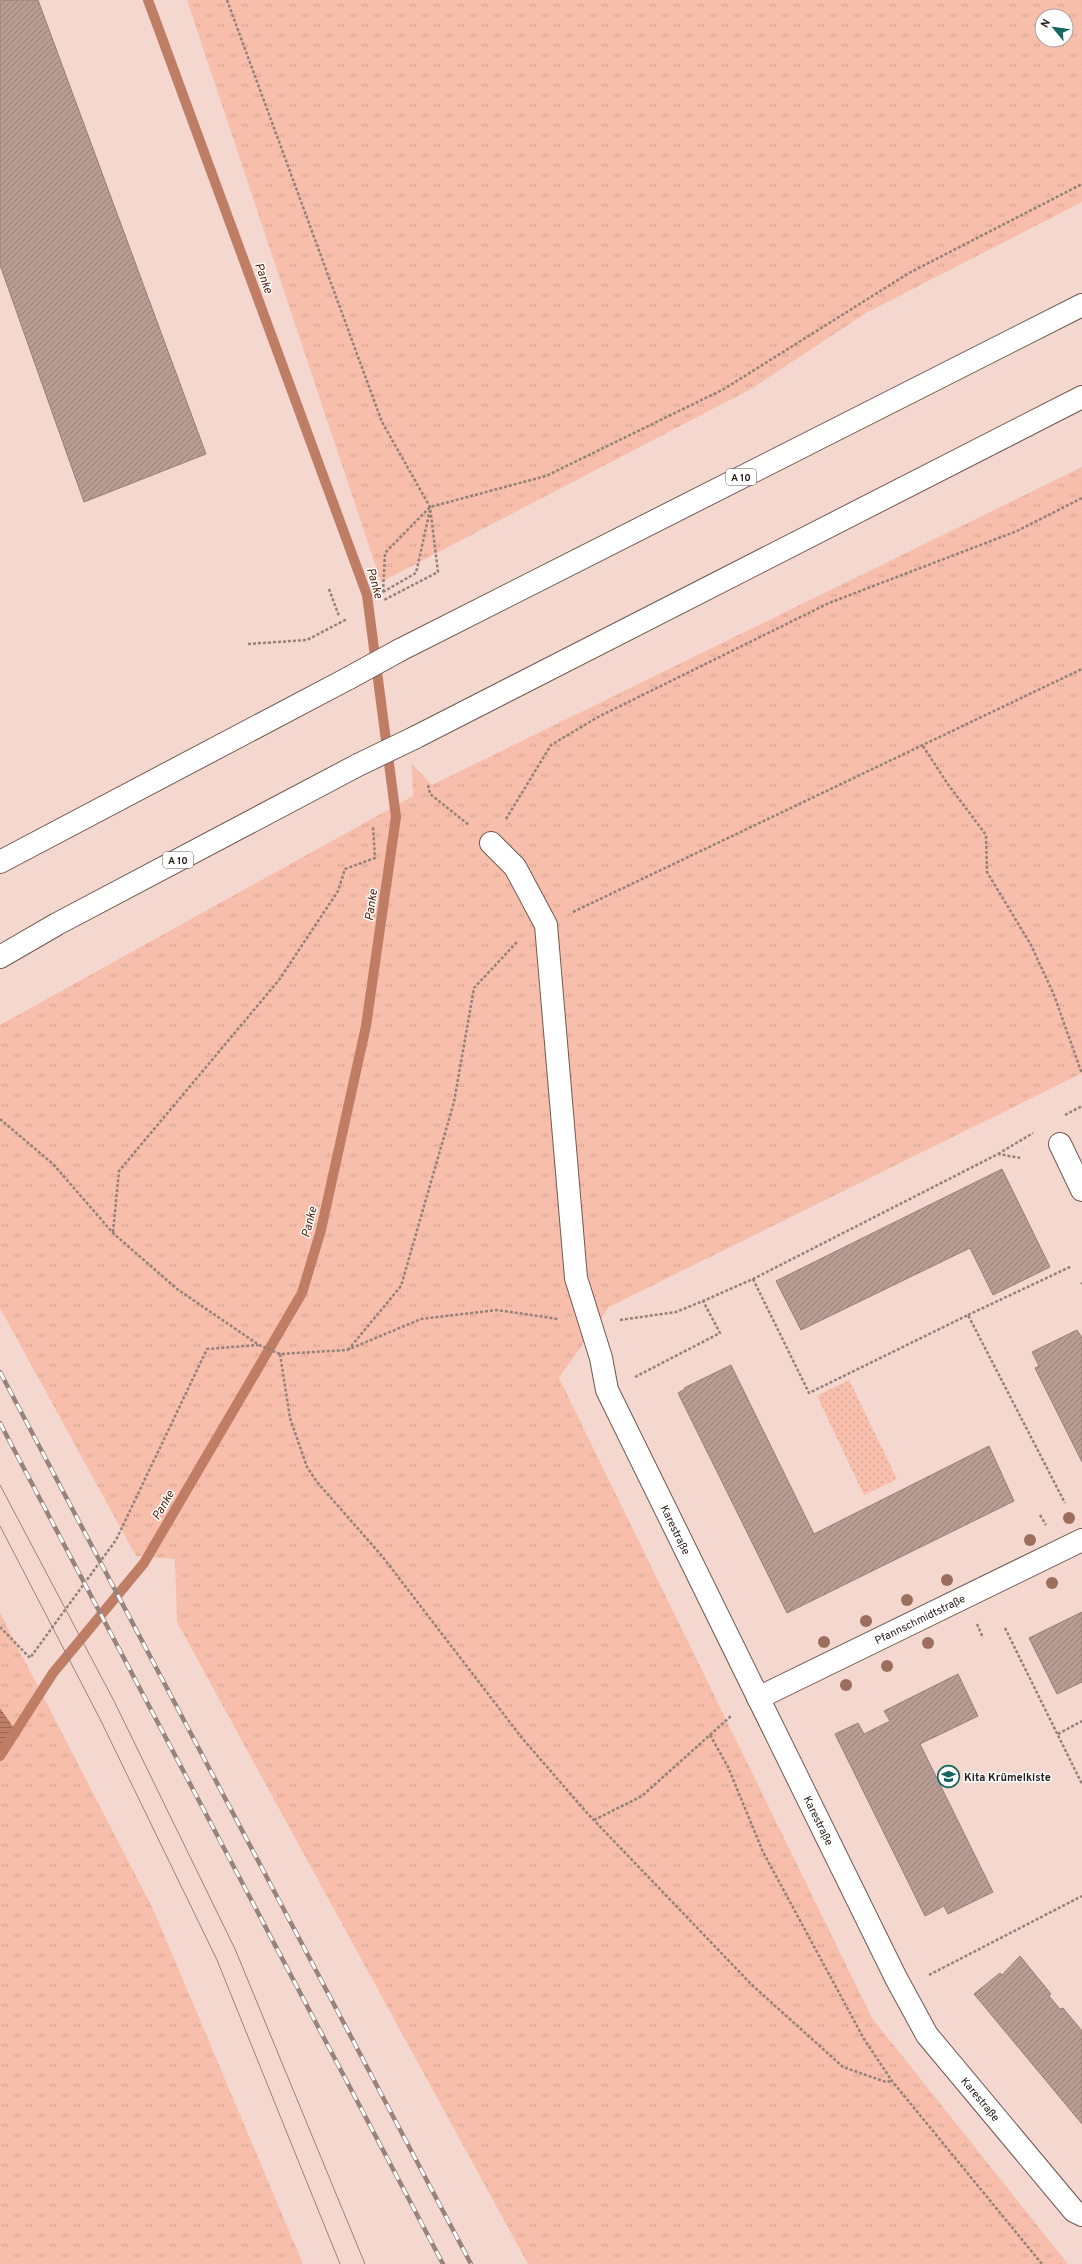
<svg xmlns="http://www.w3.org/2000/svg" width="1082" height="2264" font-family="Overpass,sans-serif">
  <defs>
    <pattern id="grass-tufts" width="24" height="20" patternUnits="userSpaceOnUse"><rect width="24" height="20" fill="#f7beab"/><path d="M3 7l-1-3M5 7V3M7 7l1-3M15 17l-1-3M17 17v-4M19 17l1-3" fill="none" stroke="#d4a392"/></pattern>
    <pattern id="park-dots" width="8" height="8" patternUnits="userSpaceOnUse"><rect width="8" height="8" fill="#f7beab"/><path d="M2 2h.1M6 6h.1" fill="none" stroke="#d4a392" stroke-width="1.8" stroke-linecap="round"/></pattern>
    <pattern id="water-rules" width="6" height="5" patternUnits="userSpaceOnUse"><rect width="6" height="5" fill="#bf7d66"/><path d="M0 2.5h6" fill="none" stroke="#9b6653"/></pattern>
    <pattern id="building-hatch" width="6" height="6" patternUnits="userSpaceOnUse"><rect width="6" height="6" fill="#b89d94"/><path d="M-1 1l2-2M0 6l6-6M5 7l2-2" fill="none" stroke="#957f78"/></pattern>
  </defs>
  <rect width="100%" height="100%" fill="#f4d8cf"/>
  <!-- grass -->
  <g fill="url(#grass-tufts)" fill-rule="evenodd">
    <path d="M187 0H1082V202L866 313 751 389 381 582ZM1042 16H1066V40H1042Z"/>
    <path d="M1082 467V1073L609 1307 559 1378 872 2018 1068 2264H528L177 1622 175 1559 136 1556 0 1308V1025L413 796 412 764 432 785Z"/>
    <path d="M0 1613 154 1911 303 2264H0V1756L15 1731 0 1708Z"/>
  </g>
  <!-- park -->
  <path fill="url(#park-dots)" d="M849 1380 897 1479 864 1495 817 1396Z"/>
  <!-- water -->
  <path fill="url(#water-rules)" d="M0 1708 16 1731 0 1756Z"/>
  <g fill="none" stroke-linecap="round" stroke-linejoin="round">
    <!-- stream -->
    <path stroke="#bf7d66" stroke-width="10" d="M0 1756 53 1673 144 1563 302 1293 321 1230 366 1026 396 817 367 595 148 0"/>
  </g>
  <!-- building -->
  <g fill="url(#building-hatch)" stroke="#987f76">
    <path d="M0 0H38L206 454 84 502 0 265Z"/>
    <path d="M1002 1169 1050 1267 993 1295 970 1248 801 1330 776 1281Z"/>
    <path d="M1077 1330 1082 1338V1462L1035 1368 1039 1366 1032 1352Z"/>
    <path d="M731 1365 814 1534 989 1446 1014 1501 787 1613 678 1393 685 1389 684 1388Z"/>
    <path d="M1082 1612V1682L1057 1694 1029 1638Z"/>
    <path d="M958 1674 978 1716 920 1744 993 1892 948 1914 944 1906 925 1916 835 1734 858 1723 864 1734 890 1721 884 1711Z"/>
    <path d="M1020 1956 1051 1994 1049 1996 1060 2009 1063 2008 1082 2031V2124L974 1994 1000 1973 1002 1975Z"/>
  </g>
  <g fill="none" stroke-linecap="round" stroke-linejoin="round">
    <defs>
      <g id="minor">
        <path id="s1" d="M491 843 515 867 546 925 576 1278 601 1358 607 1390 896 1978 927 2035 1074 2211 1082 2215"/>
        <path d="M1060 1144 1082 1190"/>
        <path id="s2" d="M758 1698 1082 1540"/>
      </g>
      <g id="highway">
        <path d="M400 650 1082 305"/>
        <path d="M414 738 1082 397"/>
        <path d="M0 862 349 678"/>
        <path d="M0 957 57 924 358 765"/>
      </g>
    </defs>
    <!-- minor casing -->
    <use href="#minor" stroke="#705950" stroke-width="24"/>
    <!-- highway casing -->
    <use href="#highway" stroke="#705950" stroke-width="24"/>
    <!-- path -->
    <g stroke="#94817a" stroke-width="2.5" stroke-dasharray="3 2" stroke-linecap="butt">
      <path d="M227 0 382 422 430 507 438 572 384 600"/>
      <path d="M329 589 339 616"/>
      <path d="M383 592 385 553 430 507 546 476 724 389 909 273 1082 184"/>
      <path d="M383 592 416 573 430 510"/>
      <path d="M248 644 307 640 347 619"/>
      <path d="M923 746 947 783 986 835 987 872 1031 945 1054 995 1082 1074"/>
      <path d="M428 785 430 794 469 825"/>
      <path d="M506 819 551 745 598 717 829 603 1017 531 1082 498"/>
      <path d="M573 912 1082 669"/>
      <path d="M1065 1115 1082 1106"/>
      <path d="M0 1119 53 1164 113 1233 177 1289 259 1345 280 1354 347 1350 421 1319 497 1310 558 1319"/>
      <path d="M998 1154 1033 1133"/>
      <path d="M113 1232 119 1171 279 980 338 891 345 869 375 858 373 827"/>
      <path d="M753 1279 809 1393 968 1315 1065 1503"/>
      <path d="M1081 1284 1082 1283"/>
      <path d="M968 1315 1072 1266"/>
      <path d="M620 1320 676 1312 703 1301 753 1279 998 1154 1021 1158"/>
      <path d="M348 1350 401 1286 454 1102 474 988 517 942"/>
      <path d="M280 1354 290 1418 307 1467 317 1482 382 1556 522 1738 587 1813 752 1985 843 2067 886 2082 892 2081"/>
      <path d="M635 1377 720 1333 703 1301"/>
      <path d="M1040 1515 1046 1525"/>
      <path d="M977 1624 983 1638"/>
      <path d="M0 1627 30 1658 116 1540 207 1349 258 1345"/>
      <path d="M1005 1628 1082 1784"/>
      <path d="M1058 1734 1082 1721"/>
      <path d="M710 1735 728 1767 763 1852 864 2039 892 2081 1042 2264"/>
      <path d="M594 1820 642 1796 731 1716"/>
      <path d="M929 1975 1082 1896"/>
    </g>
    <!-- minor -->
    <use href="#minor" stroke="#fff" stroke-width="22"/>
    <!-- highway -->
    <use href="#highway" stroke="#fff" stroke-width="22"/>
    <!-- tram -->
    <g stroke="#97837c" stroke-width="1">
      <path d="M0 1485 114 1701 235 1949 365 2264"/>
      <path d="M0 1526 100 1719 217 1960 340 2264"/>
    </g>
    <defs>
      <g id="rail">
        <path d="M0 1372 471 2264"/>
        <path d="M0 1423 443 2264"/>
      </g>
    </defs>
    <!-- rail casing -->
    <use href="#rail" stroke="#97837c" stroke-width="4.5"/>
    <!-- rail -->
    <use href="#rail" stroke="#fff" stroke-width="3" stroke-dasharray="9" stroke-linecap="butt"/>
    <defs>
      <g id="highway-bridge">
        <path d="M349 678 400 650"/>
        <path d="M358 765 414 738"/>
      </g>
    </defs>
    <!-- highway-bridge casing -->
    <use href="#highway-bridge" stroke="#705950" stroke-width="24" stroke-linecap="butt"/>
    <!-- highway-bridge -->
    <use href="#highway-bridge" stroke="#fff" stroke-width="22"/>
  </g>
  <!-- trees -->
  <g fill="#9c6e5d">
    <circle cx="1069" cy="1518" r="6"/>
    <circle cx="1030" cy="1540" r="6"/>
    <circle cx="947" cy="1580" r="6"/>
    <circle cx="1052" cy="1583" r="6"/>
    <circle cx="907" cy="1600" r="6"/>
    <circle cx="866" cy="1621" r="6"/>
    <circle cx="824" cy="1642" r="6"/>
    <circle cx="928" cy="1643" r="6"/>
    <circle cx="887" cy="1666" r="6"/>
    <circle cx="846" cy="1685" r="6"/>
  </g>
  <!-- icons -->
  <defs>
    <symbol id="school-ring" viewBox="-11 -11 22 22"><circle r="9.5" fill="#fff" stroke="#176561" stroke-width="1.5"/><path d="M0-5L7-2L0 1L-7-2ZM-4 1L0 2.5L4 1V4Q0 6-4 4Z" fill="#176561"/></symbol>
  </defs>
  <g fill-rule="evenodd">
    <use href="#school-ring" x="936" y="1764" width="25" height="25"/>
  </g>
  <g text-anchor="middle" stroke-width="3" stroke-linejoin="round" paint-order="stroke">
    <!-- shield labels -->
    <g fill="#fff" stroke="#665f5d" stroke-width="1">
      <rect x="726" y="469" width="30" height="16" rx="3"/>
      <rect x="163" y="852" width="30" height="16" rx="3"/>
    </g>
    <g font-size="10" font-weight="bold" fill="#251b18">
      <text x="741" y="481">A 10</text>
      <text x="178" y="864">A 10</text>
    </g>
    <!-- street labels -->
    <g font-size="11" fill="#251b18" stroke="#fff">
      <text dy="4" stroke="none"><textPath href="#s1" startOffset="726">Karestraße</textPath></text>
      <text dy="4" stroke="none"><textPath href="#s2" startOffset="180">Pfannschmidtstraße</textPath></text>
      <text dy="4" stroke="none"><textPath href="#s1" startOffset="1050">Karestraße</textPath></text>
      <text dy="4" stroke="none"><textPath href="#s1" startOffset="1374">Karestraße</textPath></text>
    </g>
    <!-- poi labels -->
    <g font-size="11" font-weight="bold" fill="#251b18" stroke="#fff" text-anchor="start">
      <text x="964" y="1781">Kita Krümelkiste</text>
    </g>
    <!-- water labels -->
    <g font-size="12" font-style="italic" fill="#561a02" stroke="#fff">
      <text transform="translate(264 278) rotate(70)" y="4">Panke</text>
      <text transform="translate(375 583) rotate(74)" y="4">Panke</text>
      <text transform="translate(371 905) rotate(-82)" y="4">Panke</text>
      <text transform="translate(309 1222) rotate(-76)" y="4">Panke</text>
      <text transform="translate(163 1505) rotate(-60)" y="4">Panke</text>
    </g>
  </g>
  <!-- north arrow -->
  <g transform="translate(1054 28) rotate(299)"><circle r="19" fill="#ffffff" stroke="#a8a4a3"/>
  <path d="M0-3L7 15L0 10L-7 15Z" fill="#176561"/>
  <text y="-6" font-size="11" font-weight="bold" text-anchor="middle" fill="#251b18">N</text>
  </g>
</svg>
